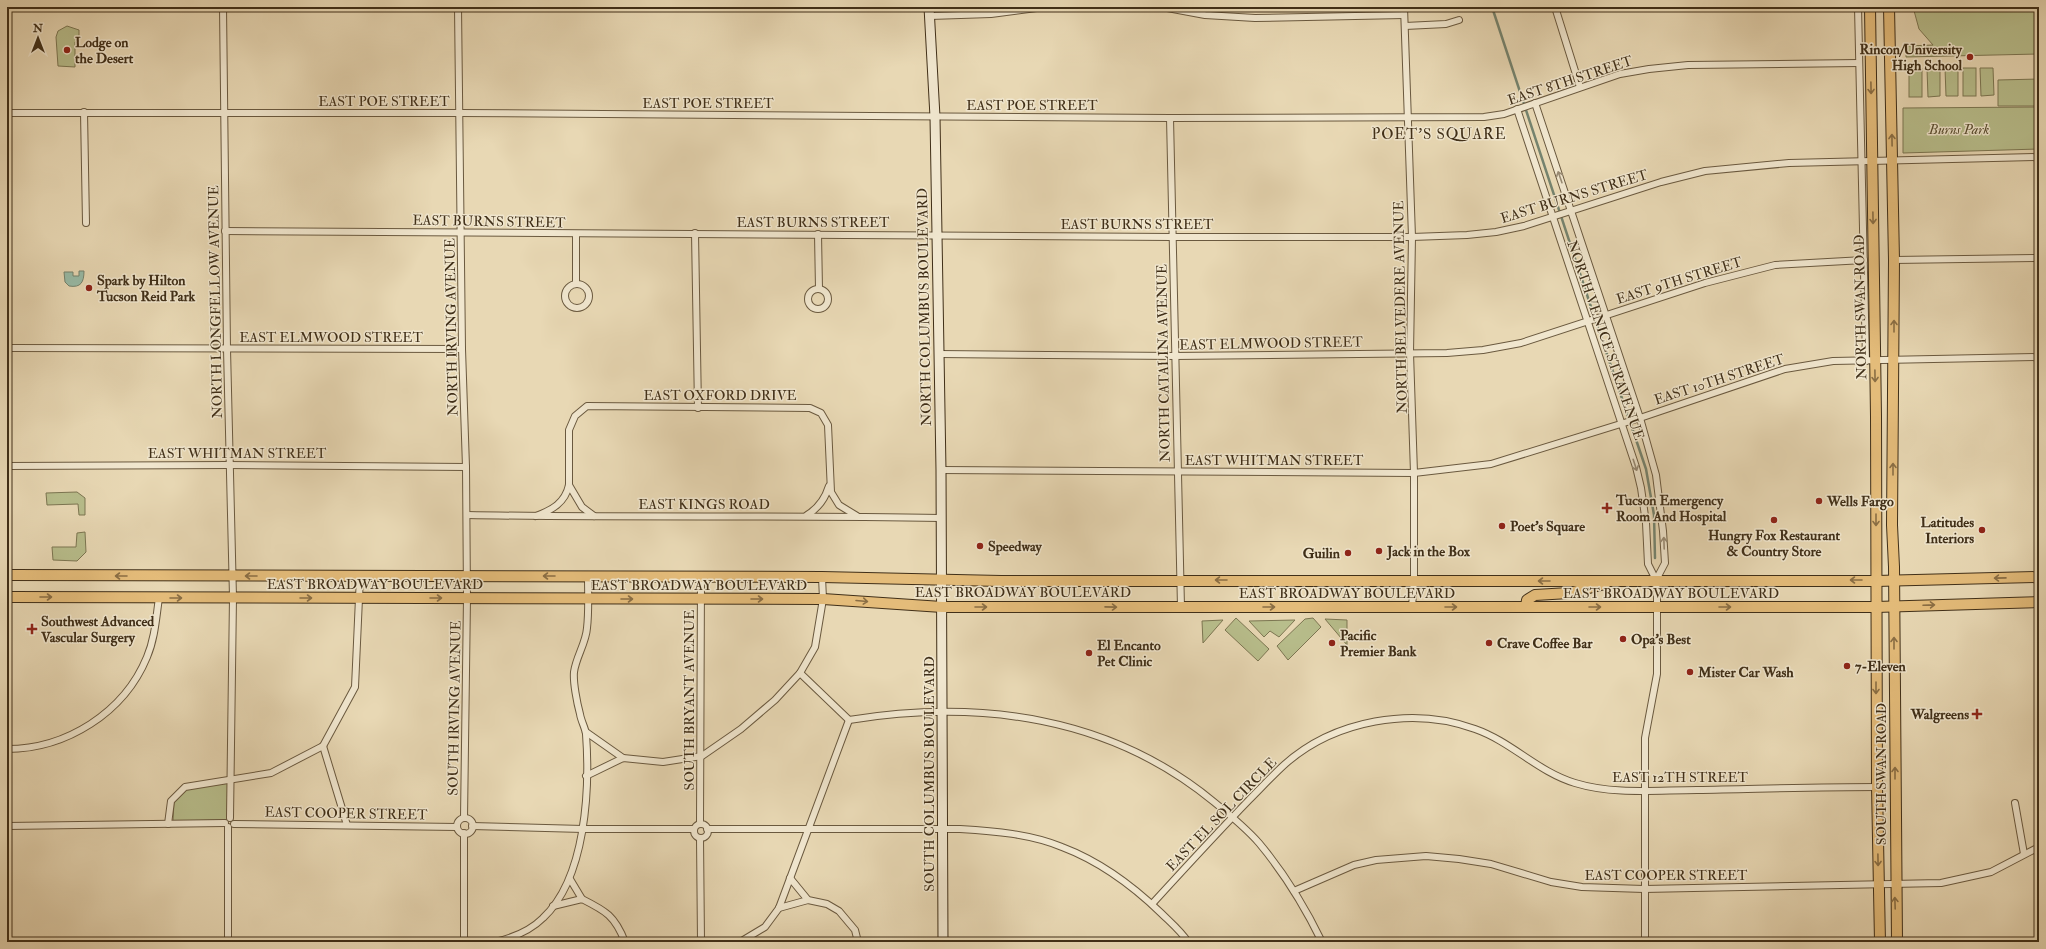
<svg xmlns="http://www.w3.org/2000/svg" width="2046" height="949" font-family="'IM FELL Double Pica',serif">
  <rect width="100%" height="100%" fill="#e8d8b4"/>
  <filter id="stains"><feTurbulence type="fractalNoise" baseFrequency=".005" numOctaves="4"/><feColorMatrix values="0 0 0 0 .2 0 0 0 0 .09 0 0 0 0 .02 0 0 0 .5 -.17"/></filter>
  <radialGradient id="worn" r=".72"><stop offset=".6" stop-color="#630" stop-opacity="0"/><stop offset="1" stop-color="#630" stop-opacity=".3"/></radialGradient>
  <!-- green -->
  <g fill="#b8be8c" stroke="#7c7652">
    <path d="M1913 7H2039V54L1906 57V46L1933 45 1919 29Z"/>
    <path d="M67 26 79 30V42H75V67L58 66 56 37 58 31Z"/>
    <path d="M1945 68H1958V96H1946Z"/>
    <rect x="1963" y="68" width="13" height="28"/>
    <path d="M1980 68H1993L1994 95 1981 96Z"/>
    <rect x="1909" y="69" width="13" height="28"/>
    <path d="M1927 69H1940V96L1928 97Z"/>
    <path d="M2039 79V106H1998V80Z"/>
    <path d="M2039 107V149L1903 153V108Z"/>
    <path d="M77 492 85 498V515H79L78 504 47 505 46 493Z"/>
    <path d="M85 532 86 552 77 561 53 560 52 547H76L77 533Z"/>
    <path d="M1236 618 1269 649 1258 661 1225 630Z"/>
    <path d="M1313 618 1321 627 1288 660 1277 646 1305 619Z"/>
    <path d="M1325 619 1347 620V645Z"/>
    <path d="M1223 620 1203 643 1202 621Z"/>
    <path d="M1295 620 1279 637 1270 631 1264 637 1249 621Z"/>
    <path d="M229 782 228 820 173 821 174 802 187 789Z"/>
  </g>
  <!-- water -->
  <path fill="#98bba7" stroke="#75836e" d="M79 271H84C84 282 81 288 69 286L65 282 64 272H73V276H79Z"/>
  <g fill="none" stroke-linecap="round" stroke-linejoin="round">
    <!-- stream -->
    <path stroke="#75836e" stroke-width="2.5" d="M1492 7 1596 322 1646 469 1654 515 1655 558"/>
    <defs>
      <g id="street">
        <path d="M223 7 227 349 233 597 230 818"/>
        <path d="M458 7 462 349 466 467 467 598 464 818"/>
        <path d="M1162 7 1205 15 1255 18 1404 15"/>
        <path d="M1404 7 1412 237 1410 353 1414 473V580L1412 607"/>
        <path d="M1555 7 1580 87"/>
        <path d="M1858 7 1866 361"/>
        <path d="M930 16 991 14 1044 7"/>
        <path d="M1405 26 1446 24 1459 20"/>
        <path d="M1535 103 1640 418 1656 475 1663 531 1665 563 1656 580"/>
        <path d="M1517 109 1636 467 1641 488 1646 523 1648 564 1656 580 1657 598V674L1645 738V942"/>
        <path d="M84 112 86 223"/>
        <path d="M7 113H459L1170 118 1484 117 1504 114 1620 74 1649 69 1688 65 1859 63"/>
        <path d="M1170 118 1181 607"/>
        <path d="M225 231 1172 237H1412L1467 235 1496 232 1524 226 1661 182 1705 171 1789 163 2039 157"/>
        <path d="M695 233 698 408"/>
        <path d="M576 234V283"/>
        <path d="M818 234 819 289"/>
        <path d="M1894 260 2039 258"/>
        <circle cx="577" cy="296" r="12"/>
        <circle cx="818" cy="299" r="10"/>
        <path d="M7 348 462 349"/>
        <path d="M939 354 1175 356 1447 353 1483 350 1521 343 1705 283 1775 265 1864 260"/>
        <path d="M7 466 229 465 466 467"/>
        <path d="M941 470 1414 473 1491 464 1640 418 1785 369 1833 361 2039 357"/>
        <path d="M569 485 582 507 594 516"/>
        <path d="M467 515C625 518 783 515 941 518"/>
        <path d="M807 515C819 508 825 499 829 486"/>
        <path d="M536 516C552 510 565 503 569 485V430L575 416 587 406 810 408 821 413 828 425 831 492 839 505 857 516"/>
        <path d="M800 673 849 720"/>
        <path d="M849 720C979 699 1110 716 1214 802 1230 815 1246 828 1259 843 1284 873 1305 907 1322 942"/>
        <path d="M586 732 623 758"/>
        <path d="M323 746 355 687 360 576"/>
        <path d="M323 746 347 825"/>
        <path d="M7 749C66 749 124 713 147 657 155 638 156 618 159 598"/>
        <path d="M586 776 623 758 663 762 702 756 741 729 775 700 800 673 815 647 823 599 822 577"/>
        <path d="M2015 803 2024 854"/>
        <circle cx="465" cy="826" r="8"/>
        <circle cx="701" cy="831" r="7"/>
        <path d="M168 824 171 801 185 787 271 773 323 746"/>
        <path d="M234 824 457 827"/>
        <path d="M700 824 701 577"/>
        <path d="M7 826 225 823"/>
        <path d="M472 826 583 829H694"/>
        <path d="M707 829H960C994 831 1031 834 1062 847 1099 861 1133 886 1161 913 1170 922 1181 931 1188 942"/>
        <path d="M700 838 701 942"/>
        <path d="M790 878 808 900 827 904 839 911 855 930 858 942"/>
        <path d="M570 879 582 899"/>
        <path d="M1294 891 1354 865 1376 860 1426 856 1459 859 1491 864 1551 882 1582 887 1644 889 1941 883 1991 872 2039 847"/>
        <path d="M1152 904C1184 869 1216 834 1249 800 1261 788 1272 776 1284 765 1334 720 1413 706 1475 729 1512 742 1538 772 1575 783 1614 795 1657 790 1697 790 1757 789 1817 787 1877 787"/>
        <path d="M553 906 582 899C606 911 615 916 625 942"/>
        <path d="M779 908 808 900"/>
        <path d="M228 942V827"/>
        <path d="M464 942V833"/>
        <path d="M495 942C512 938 530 931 543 918 586 878 590 789 586 734 585 727 581 721 580 714 577 703 573 682 574 672 576 657 586 643 587 628 589 611 588 593 588 576"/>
        <path d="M740 942 765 927 779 908 849 720"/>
      </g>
      <path id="secondary" d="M929 7 935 117 941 470 943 942"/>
      <g id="primary">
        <path d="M1870 7 1876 416 1877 787 1880 942"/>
        <path d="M1889 7 1894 260 1892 525 1894 567 1897 942"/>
        <path d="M7 575 822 577 1001 581H1876L2039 577"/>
        <path d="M7 597 823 599 942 607H1876L2039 602"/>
        <path d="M1526 607 1527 600 1535 595 1569 593 1605 584"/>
      </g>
    </defs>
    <!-- street casing -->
    <use href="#street" stroke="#6a593f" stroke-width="8"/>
    <!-- secondary casing -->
    <use href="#secondary" stroke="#402f18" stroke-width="11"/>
    <!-- primary casing -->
    <use href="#primary" stroke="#402f18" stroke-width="12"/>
    <!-- street -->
    <use href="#street" stroke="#f0e6ce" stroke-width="6"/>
    <!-- secondary -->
    <use href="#secondary" stroke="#f0e6ce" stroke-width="9"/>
    <!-- primary -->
    <use href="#primary" stroke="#e4bc7a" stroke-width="10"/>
  </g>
  <!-- one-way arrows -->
  <defs><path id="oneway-shaft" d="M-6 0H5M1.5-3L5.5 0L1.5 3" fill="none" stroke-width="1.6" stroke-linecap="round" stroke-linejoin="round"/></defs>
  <g stroke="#8a6e44">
    <use href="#oneway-shaft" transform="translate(1871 88) rotate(89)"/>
    <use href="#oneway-shaft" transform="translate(1892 140) rotate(-91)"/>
    <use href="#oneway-shaft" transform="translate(1873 218) rotate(89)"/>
    <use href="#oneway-shaft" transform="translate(1894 326) rotate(-90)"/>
    <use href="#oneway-shaft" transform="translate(1875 376) rotate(89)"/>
    <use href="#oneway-shaft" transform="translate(1893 469) rotate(-90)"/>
    <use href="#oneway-shaft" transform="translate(1876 520) rotate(90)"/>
    <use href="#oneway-shaft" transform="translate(121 576) rotate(180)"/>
    <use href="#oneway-shaft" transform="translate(251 576) rotate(-180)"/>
    <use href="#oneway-shaft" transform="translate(549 576) rotate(-180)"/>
    <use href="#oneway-shaft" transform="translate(2000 578) rotate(179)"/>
    <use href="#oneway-shaft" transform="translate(1221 580) rotate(180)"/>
    <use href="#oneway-shaft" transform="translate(1856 580) rotate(-180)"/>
    <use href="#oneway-shaft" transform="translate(1544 581) rotate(180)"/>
    <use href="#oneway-shaft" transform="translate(46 597)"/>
    <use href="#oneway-shaft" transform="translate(176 598)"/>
    <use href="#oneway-shaft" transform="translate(306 598)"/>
    <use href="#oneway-shaft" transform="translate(436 598)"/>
    <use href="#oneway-shaft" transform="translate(627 599)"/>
    <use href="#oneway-shaft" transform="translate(757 599)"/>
    <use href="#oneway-shaft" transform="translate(862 601) rotate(5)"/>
    <use href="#oneway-shaft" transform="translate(1929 605) rotate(-2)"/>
    <use href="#oneway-shaft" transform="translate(981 607)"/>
    <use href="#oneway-shaft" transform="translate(1111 607) rotate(1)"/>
    <use href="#oneway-shaft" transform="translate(1269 607)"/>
    <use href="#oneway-shaft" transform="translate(1451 607)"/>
    <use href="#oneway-shaft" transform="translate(1595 607)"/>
    <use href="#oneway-shaft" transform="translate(1725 607)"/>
    <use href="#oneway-shaft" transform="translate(1894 643) rotate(-90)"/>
    <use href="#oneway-shaft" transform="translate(1876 688) rotate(90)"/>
    <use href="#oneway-shaft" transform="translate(1895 773) rotate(-90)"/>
    <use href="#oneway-shaft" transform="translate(1878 860) rotate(89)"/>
    <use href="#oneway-shaft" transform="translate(1895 903) rotate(-92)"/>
  </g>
  <g stroke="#988a73">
    <use href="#oneway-shaft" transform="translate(1560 177) rotate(-109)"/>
    <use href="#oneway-shaft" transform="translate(1635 465) rotate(72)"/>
    <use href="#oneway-shaft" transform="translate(1664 543) rotate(-92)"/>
  </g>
  <!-- markers -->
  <g fill="#8f2418" stroke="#f0e6ce" stroke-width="1.5">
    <circle cx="67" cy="50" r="4"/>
    <circle cx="1970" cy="57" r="4"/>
    <circle cx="89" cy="288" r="4"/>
    <circle cx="1819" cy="501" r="4"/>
    <path d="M1605 502h4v4h4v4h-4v4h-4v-4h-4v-4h4z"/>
    <circle cx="1774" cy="520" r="4"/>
    <circle cx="1502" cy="526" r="4"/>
    <circle cx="1982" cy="530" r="4"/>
    <circle cx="980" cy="546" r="4"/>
    <circle cx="1379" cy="551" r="4"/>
    <circle cx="1348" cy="553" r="4"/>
    <path d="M30 623h4v4h4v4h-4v4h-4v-4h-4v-4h4z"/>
    <circle cx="1623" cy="639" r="4"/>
    <circle cx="1332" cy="643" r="4"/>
    <circle cx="1489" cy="643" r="4"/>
    <circle cx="1089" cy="653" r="4"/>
    <circle cx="1847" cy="666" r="4"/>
    <circle cx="1690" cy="672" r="4"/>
    <path d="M1975 708h4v4h4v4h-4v4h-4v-4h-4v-4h4z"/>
  </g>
  <g text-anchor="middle" stroke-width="3" stroke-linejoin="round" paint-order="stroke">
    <!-- poi labels -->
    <g font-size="14" font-weight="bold" fill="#402f18" stroke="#f0e6ce" text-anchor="start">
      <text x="75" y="47">Lodge on<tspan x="75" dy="16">the Desert</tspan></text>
      <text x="1962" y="54" text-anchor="end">Rincon/University<tspan x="1962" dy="16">High School</tspan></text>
      <text x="97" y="285">Spark by Hilton<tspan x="97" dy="16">Tucson Reid Park</tspan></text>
      <text x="1616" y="505">Tucson Emergency<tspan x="1616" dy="16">Room And Hospital</tspan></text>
      <text x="1827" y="506">Wells Fargo</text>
      <text x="1974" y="527" text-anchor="end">Latitudes<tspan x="1974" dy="16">Interiors</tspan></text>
      <text x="1510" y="531">Poet's Square</text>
      <text x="1774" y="540" text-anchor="middle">Hungry Fox Restaurant<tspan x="1774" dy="16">&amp; Country Store</tspan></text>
      <text x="988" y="551">Speedway</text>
      <text x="1387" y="556">Jack in the Box</text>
      <text x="1340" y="558" text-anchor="end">Guilin</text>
      <text x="41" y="626">Southwest Advanced<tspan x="41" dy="16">Vascular Surgery</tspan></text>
      <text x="1340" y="640">Pacific<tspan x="1340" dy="16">Premier Bank</tspan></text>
      <text x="1631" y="644">Opa's Best</text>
      <text x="1497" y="648">Crave Coffee Bar</text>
      <text x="1097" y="650">El Encanto<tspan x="1097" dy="16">Pet Clinic</tspan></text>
      <text x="1855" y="671">7-Eleven</text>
      <text x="1698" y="677">Mister Car Wash</text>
      <text x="1969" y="719" text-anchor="end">Walgreens</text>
    </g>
    <!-- street labels -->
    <g font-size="14" fill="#402f18" stroke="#f0e6ce">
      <text transform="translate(1570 80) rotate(-18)" y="5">EAST 8TH STREET</text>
      <text x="384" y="106">EAST POE STREET</text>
      <text x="708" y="108">EAST POE STREET</text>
      <text x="1032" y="110">EAST POE STREET</text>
      <text transform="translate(1574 196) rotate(-17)" y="5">EAST BURNS STREET</text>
      <text transform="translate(489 221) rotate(1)" y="5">EAST BURNS STREET</text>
      <text x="813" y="227">EAST BURNS STREET</text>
      <text x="1137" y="229">EAST BURNS STREET</text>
      <text transform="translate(1679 280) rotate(-17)" y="5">EAST 9TH STREET</text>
      <text transform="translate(215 302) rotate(-91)" y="5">NORTH LONGFELLOW AVENUE</text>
      <text transform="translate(924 307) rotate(-91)" y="5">NORTH COLUMBUS BOULEVARD</text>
      <text transform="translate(1400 307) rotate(-91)" y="5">NORTH BELVEDERE AVENUE</text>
      <text transform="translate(1860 307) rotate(-91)" y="5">NORTH SWAN ROAD</text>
      <text transform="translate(451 327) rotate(-91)" y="5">NORTH IRVING AVENUE</text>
      <text x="331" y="342">EAST ELMWOOD STREET</text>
      <text transform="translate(1606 340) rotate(71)" y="5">NORTH VENICE STRAVENUE</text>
      <text transform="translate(1271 343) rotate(-1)" y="5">EAST ELMWOOD STREET</text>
      <text transform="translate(1163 363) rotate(-91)" y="5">NORTH CATALINA AVENUE</text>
      <text transform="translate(1719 379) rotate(-18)" y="5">EAST 10TH STREET</text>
      <text x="720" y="400">EAST OXFORD DRIVE</text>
      <text x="237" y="458">EAST WHITMAN STREET</text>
      <text x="1274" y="465">EAST WHITMAN STREET</text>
      <text x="704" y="509">EAST KINGS ROAD</text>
      <text x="375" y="589">EAST BROADWAY BOULEVARD</text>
      <text x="699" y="590">EAST BROADWAY BOULEVARD</text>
      <text x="1023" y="597">EAST BROADWAY BOULEVARD</text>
      <text x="1347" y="598">EAST BROADWAY BOULEVARD</text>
      <text x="1671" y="598">EAST BROADWAY BOULEVARD</text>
      <text transform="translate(689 700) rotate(-90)" y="5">SOUTH BRYANT AVENUE</text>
      <text transform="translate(454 708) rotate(-89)" y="5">SOUTH IRVING AVENUE</text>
      <text transform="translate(929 774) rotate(-90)" y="5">SOUTH COLUMBUS BOULEVARD</text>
      <text transform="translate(1881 774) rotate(-90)" y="5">SOUTH SWAN ROAD</text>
      <text x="1680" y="782">EAST 12TH STREET</text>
      <text transform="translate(346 813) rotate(1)" y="5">EAST COOPER STREET</text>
      <text transform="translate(1221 814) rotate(-46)" y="5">EAST EL SOL CIRCLE</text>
      <text x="1666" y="880">EAST COOPER STREET</text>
    </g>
    <!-- park labels -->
    <g font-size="14" font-style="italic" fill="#584c2f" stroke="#f0e6ce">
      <text x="1959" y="134">Burns Park</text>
    </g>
    <!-- neighbourhood labels -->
    <g font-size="15" letter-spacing="1" fill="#402f18" stroke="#f0e6ce">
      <text x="1439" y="139">POET'S SQUARE</text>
    </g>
  </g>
  <!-- margin -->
  <rect width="2046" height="949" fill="none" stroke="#e8d8b4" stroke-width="24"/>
  <rect x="8" y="8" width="2030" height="933" fill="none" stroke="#402f18" stroke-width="2"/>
  <rect x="12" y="12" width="2022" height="925" fill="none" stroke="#402f18"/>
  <!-- north arrow -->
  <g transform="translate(38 38)" stroke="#f0e6ce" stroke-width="3" paint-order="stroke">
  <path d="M0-3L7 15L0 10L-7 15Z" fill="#402f18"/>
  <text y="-6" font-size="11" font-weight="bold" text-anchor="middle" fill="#402f18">N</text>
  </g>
  <rect width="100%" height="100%" filter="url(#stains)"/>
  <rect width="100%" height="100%" fill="url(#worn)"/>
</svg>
